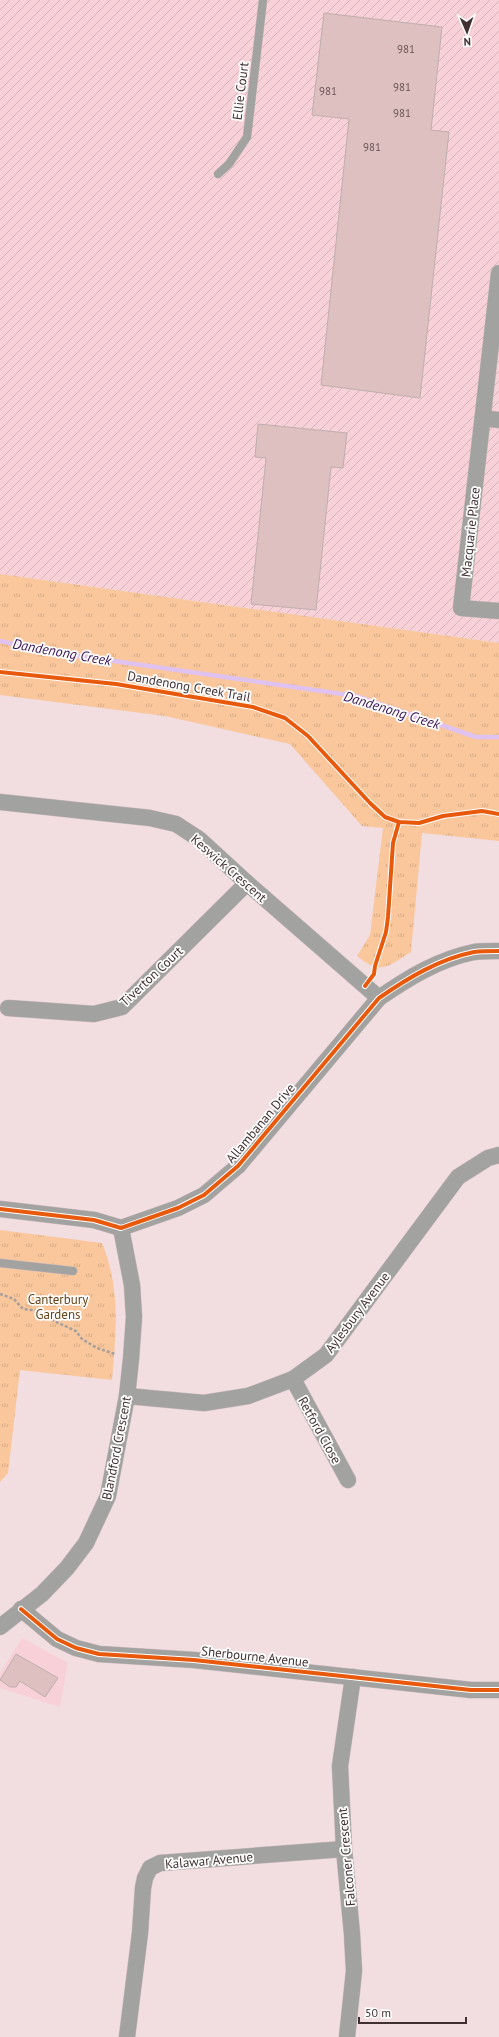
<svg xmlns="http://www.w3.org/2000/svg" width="499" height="2037" font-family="'PT Sans',sans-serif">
  <defs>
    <pattern id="industrial-furrows" width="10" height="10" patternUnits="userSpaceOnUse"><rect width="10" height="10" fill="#f8d1d8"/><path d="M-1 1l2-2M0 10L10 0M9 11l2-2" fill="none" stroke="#d6b4ba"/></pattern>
    <pattern id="grass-tufts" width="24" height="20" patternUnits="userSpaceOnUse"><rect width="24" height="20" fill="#f9c79b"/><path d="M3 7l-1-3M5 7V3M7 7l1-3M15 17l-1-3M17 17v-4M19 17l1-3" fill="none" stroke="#d7ab86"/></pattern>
  </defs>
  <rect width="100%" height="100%" fill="#f2dde1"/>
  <!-- built -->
  <path fill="#f8d1d8" d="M22 1638 68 1663 60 1707 0 1688V1673Z"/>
  <!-- industrial -->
  <path fill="url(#industrial-furrows)" d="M0 0H499V643L0 574Z"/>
  <!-- grass -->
  <g fill="url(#grass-tufts)">
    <path d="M0 574 499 643V841L422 833 411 952C388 966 381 976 357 956L370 935 383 828 362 826 290 744 165 716 0 695Z"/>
    <path d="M0 1230 102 1243C121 1290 116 1331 112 1380L20 1370 8 1473 0 1482Z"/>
  </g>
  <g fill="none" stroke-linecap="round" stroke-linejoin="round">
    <!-- stream -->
    <path stroke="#e0c2f1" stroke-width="4.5" d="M0 641 45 651 356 696 476 737H499"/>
  </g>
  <!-- building -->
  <g fill="#ddc0bf" stroke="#bfaeaf">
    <path d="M324 13 442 27 431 130 449 132 420 398 321 385 349 119 312 115Z"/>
    <path d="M258 424 347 433 343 468 331 467 316 610 251 604 266 458 255 457Z"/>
    <path d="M16 1654 58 1678 45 1697 20 1681 16 1687H10L0 1680Z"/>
  </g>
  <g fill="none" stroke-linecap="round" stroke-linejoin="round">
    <defs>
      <g id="service">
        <path d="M218 174 229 164 247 137 263 0"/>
        <path d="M0 1263 73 1271"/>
      </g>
      <g id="minor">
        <path d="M499 273 461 608 499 611"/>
        <path d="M483 418 499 420"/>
        <path d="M0 802 150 818 176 824 199 839 247 883 379 998"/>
        <path d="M8 1008 94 1014 122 1007 247 883"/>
        <path d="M0 1209 94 1220 121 1228 178 1208 204 1195 238 1166 379 998C408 978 439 959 474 952 482 951 491 951 499 951"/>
        <path d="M293 1379 348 1480"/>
        <path d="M127 1396 204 1403 248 1396 293 1379 326 1355 458 1177 488 1158 499 1155"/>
        <path d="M21 1609 57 1639 76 1648 99 1654 194 1660 471 1690H499"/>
        <path d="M0 1627 42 1594 67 1568 86 1543 108 1496 127 1396 131 1359 134 1317 132 1285 121 1228"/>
        <path d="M127 2037 140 1933 143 1888 145 1878 150 1868 160 1863 344 1849"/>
        <path d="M347 2037 354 1971 352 1934 344 1849 340 1766 353 1677"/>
      </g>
    </defs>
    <!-- service casing -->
    <use href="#service" stroke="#cdbcbf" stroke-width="9"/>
    <!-- minor casing -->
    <use href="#minor" stroke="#cdbcbf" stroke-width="17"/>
    <!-- path -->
    <path stroke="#a5a0a0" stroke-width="2.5" stroke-dasharray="3 2" stroke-linecap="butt" d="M0 1294 14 1299 23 1309 42 1311 54 1321 76 1331 82 1339 97 1348 115 1354"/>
    <!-- service -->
    <use href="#service" stroke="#a2a2a1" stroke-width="8"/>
    <!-- minor -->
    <use href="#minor" stroke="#a2a2a1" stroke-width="16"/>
    <defs>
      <g id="cycleway">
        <path d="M0 672 116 684 253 707 285 718 308 736 370 803 385 817 399 822 419 823 443 816 482 811 499 814"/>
        <path d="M365 986 374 974 375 966 386 932 388 917 393 843 399 822"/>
        <path d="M0 1209 94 1220 121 1228 178 1208 204 1195 238 1166 379 998C408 978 439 959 474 952 482 951 491 951 499 951"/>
        <path d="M21 1609 57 1639 76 1648 99 1654 194 1660 471 1690H499"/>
      </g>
    </defs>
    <!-- cycleway casing -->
    <use href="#cycleway" stroke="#fff" stroke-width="6"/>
    <!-- cycleway -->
    <use href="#cycleway" stroke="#e8590c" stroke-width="4"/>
  </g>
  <g text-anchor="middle" stroke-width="3.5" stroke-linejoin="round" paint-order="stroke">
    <!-- number labels -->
    <g font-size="11" fill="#685455">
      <text x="406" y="53">981</text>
      <text x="402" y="91">981</text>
      <text x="328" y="95">981</text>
      <text x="402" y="117">981</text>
      <text x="372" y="151">981</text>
    </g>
    <!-- street labels -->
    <g font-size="13" fill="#413032" stroke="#fff">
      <text transform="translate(240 91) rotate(-83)" y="5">Ellie Court</text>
      <text transform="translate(470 532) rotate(-84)" y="5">Macquarie Place</text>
      <text transform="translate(189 686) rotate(10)" y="5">Dandenong Creek Trail</text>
      <text transform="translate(229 868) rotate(41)" y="5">Keswick Crescent</text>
      <text transform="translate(151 976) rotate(-43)" y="5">Tiverton Court</text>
      <text transform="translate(260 1123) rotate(-50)" y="5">Allambanan Drive</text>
      <text transform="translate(357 1312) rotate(-53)" y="5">Aylesbury Avenue</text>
      <text transform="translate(320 1430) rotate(61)" y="5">Retford Close</text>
      <text transform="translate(116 1448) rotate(-79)" y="5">Blandford Crescent</text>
      <text transform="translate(255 1656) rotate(6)" y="5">Sherbourne Avenue</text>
      <text transform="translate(346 1857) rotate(-95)" y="5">Falconer Crescent</text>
      <text transform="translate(209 1860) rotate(-5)" y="5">Kalawar Avenue</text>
    </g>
    <!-- park labels -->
    <g font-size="13" fill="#684418" stroke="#fff">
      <text x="58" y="1304">Canterbury<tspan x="58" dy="15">Gardens</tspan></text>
    </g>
    <!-- water labels -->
    <g font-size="14" font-style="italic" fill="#3a1355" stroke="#fff">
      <text transform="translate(62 652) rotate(10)" y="5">Dandenong Creek</text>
      <text transform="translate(392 710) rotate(17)" y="5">Dandenong Creek</text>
    </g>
  </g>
  <!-- north arrow -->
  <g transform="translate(467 32) rotate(178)" stroke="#ffffff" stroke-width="3" paint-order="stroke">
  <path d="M0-3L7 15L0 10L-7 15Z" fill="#413032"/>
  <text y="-6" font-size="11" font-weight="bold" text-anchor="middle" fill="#413032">N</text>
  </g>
  <!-- scale -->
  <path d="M359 2017v6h107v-6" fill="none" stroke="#413032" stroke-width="2"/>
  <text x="365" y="2017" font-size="12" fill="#413032" stroke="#ffffff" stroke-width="3" paint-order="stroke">50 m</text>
</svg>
